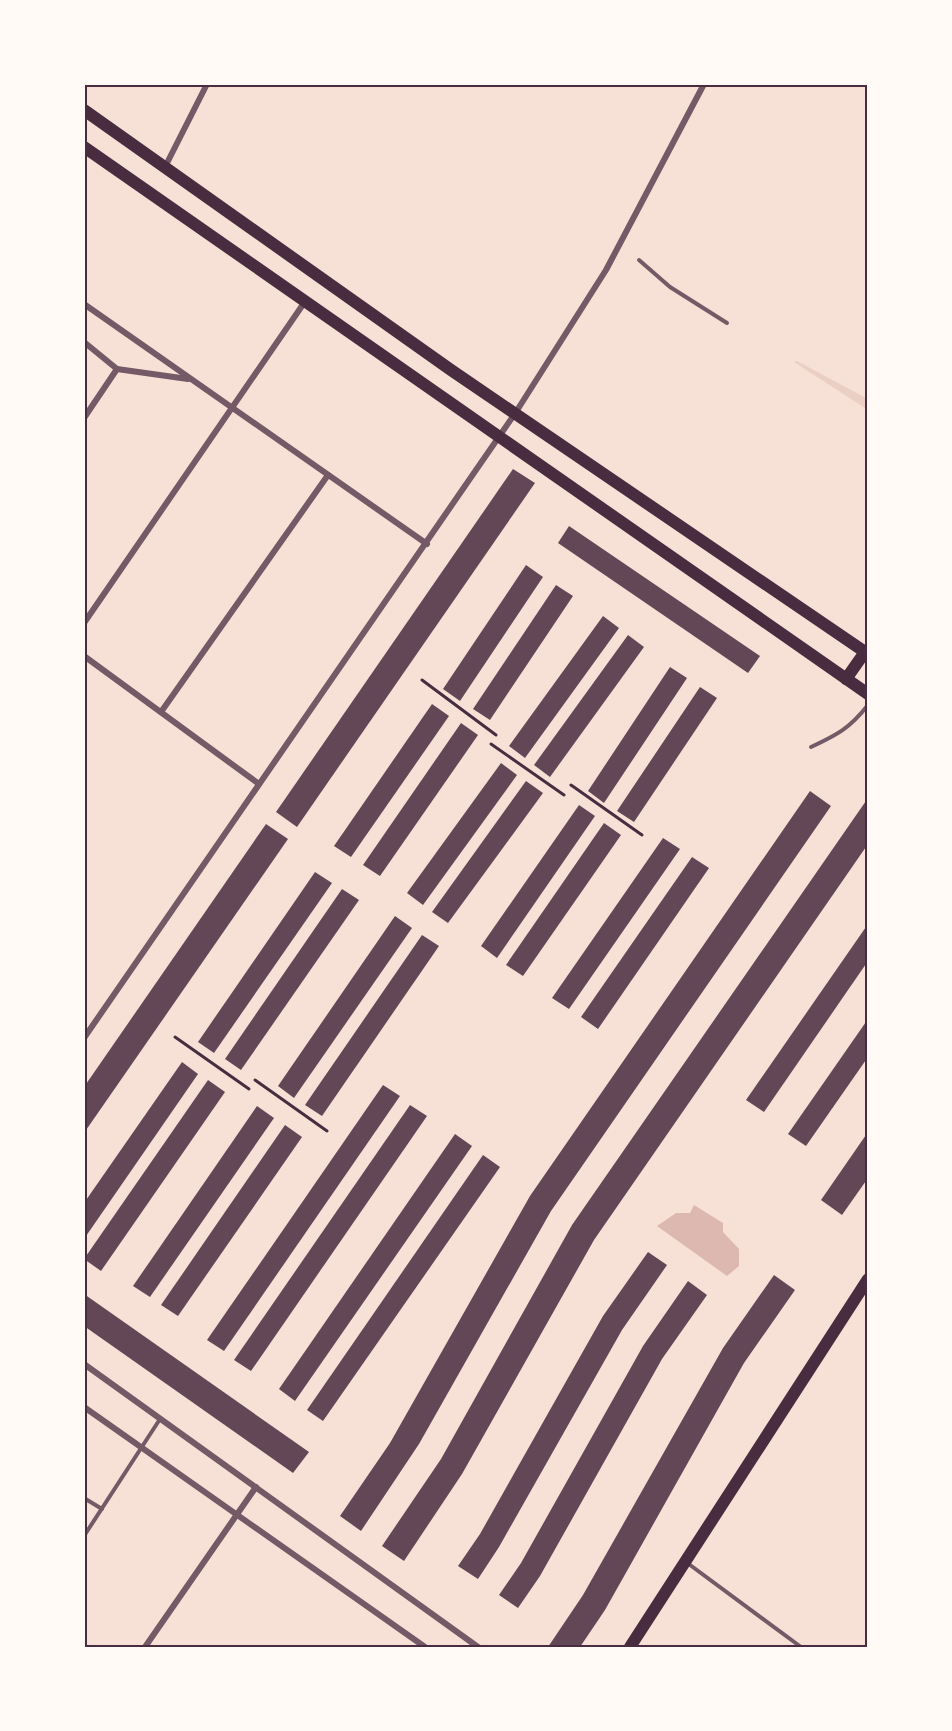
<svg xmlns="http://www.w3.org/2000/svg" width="952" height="1731" font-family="Inter,sans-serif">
  <rect width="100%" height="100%" fill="#f7e1d7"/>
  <!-- green -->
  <path fill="#ebcfc5" d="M797 361 868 399V410L794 362Z"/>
  <!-- water -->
  <path fill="#dcb8b0" d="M694 1205 723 1223V1232L739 1249V1266L727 1276 657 1226 676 1213H690Z"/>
  <!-- building -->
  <g fill="#644757">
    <path d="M513 469 535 483 297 827 276 812Z"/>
    <path d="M569 526 760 656 748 673 558 543Z"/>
    <path d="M526 565 543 577 460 701 443 689Z"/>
    <path d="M556 585 573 596 490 720 473 709Z"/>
    <path d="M603 616 619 628 525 758 509 746Z"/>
    <path d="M628 635 644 647 550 777 534 765Z"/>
    <path d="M670 667 687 678 604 803 588 791Z"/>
    <path d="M700 687 717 698 634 822 617 811Z"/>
    <path d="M432 704 449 716 351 857 334 846Z"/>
    <path d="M461 723 478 735 380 876 363 865Z"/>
    <path d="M501 763 517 775 423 905 407 893Z"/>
    <path d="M526 781 543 793 448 923 432 912Z"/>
    <path d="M810 791 831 806 551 1211 419 1444 361 1531 340 1516 390 1443 530 1196Z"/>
    <path d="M868 798V844L594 1240 462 1474 404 1561 382 1546 441 1459 572 1225Z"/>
    <path d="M579 805 595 816 497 958 481 946Z"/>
    <path d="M604 823 621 835 523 976 506 965Z"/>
    <path d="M266 824 288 839 84 1133V1087Z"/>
    <path d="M663 838 680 849 569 1009 552 998Z"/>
    <path d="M692 857 709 868 598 1029 581 1017Z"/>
    <path d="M315 872 332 883 214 1053 198 1042Z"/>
    <path d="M342 889 359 900 241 1070 225 1059Z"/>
    <path d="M395 916 412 928 294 1098 278 1086Z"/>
    <path d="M868 924V961L764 1112 746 1100Z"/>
    <path d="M422 935 439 946 322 1116 305 1105Z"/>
    <path d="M868 1019V1057L806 1146 788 1134Z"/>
    <path d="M182 1062 198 1074 84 1239V1203Z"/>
    <path d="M208 1080 225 1092 101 1271 84 1259Z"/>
    <path d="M383 1085 400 1096 224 1351 207 1340Z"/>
    <path d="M410 1105 427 1116 251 1371 234 1360Z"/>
    <path d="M257 1106 274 1118 150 1297 133 1286Z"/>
    <path d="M285 1125 302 1137 178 1316 161 1305Z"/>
    <path d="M868 1132V1178L842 1215 821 1200Z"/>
    <path d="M455 1134 472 1146 295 1401 279 1389Z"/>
    <path d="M483 1155 500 1167 323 1421 307 1410Z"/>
    <path d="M648 1252 667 1265 622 1330 499 1547 478 1579 458 1566 480 1534 603 1316Z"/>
    <path d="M774 1275 795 1290 744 1363 605 1610 580 1647H548L583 1595 723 1348Z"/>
    <path d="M688 1281 707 1295 662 1359 540 1576 518 1608 499 1595 521 1563 643 1346Z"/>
    <path d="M84 1294 309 1452 293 1473 84 1326Z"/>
  </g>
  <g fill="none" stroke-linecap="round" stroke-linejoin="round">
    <!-- path -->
    <g stroke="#4a2c40" stroke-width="3">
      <path d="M422 680 496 735"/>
      <path d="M491 744 564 795"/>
      <path d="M571 785 642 835"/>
      <path d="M175 1037 249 1089"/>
      <path d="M255 1080 327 1131"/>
    </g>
    <!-- service -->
    <g stroke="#755966" stroke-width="4">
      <path d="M639 260 670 287 727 323"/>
      <path d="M811 747C837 735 850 728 868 705"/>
      <path d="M84 1498 102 1509"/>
      <path d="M84 1536 160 1419"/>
      <path d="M686 1562 801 1647"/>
    </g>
    <!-- minor -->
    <g stroke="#755966" stroke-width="6">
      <path d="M165 167 207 84"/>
      <path d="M84 304 427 544"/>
      <path d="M84 342 117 369 188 379"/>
      <path d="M84 418 117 369"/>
      <path d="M84 623 304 303"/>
      <path d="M84 656 259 784"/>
      <path d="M161 712 328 475"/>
      <path d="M84 1038 516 412 606 270 704 84"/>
      <path d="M84 1364 478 1647"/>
      <path d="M84 1407 425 1647"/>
      <path d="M145 1647 256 1487"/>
    </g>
    <!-- secondary -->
    <g stroke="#4a2c40" stroke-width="12">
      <path d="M84 110 451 370 868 654"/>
      <path d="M84 147 868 694"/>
      <path d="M846 679 865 652"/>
    </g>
    <!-- primary -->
    <path stroke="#4a2c40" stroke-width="12" d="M630 1647 868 1279"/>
  </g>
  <!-- border -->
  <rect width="952" height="1731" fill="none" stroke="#fffaf5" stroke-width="171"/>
  <rect x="86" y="86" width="780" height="1560" fill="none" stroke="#4a2c40" stroke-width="2"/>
</svg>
